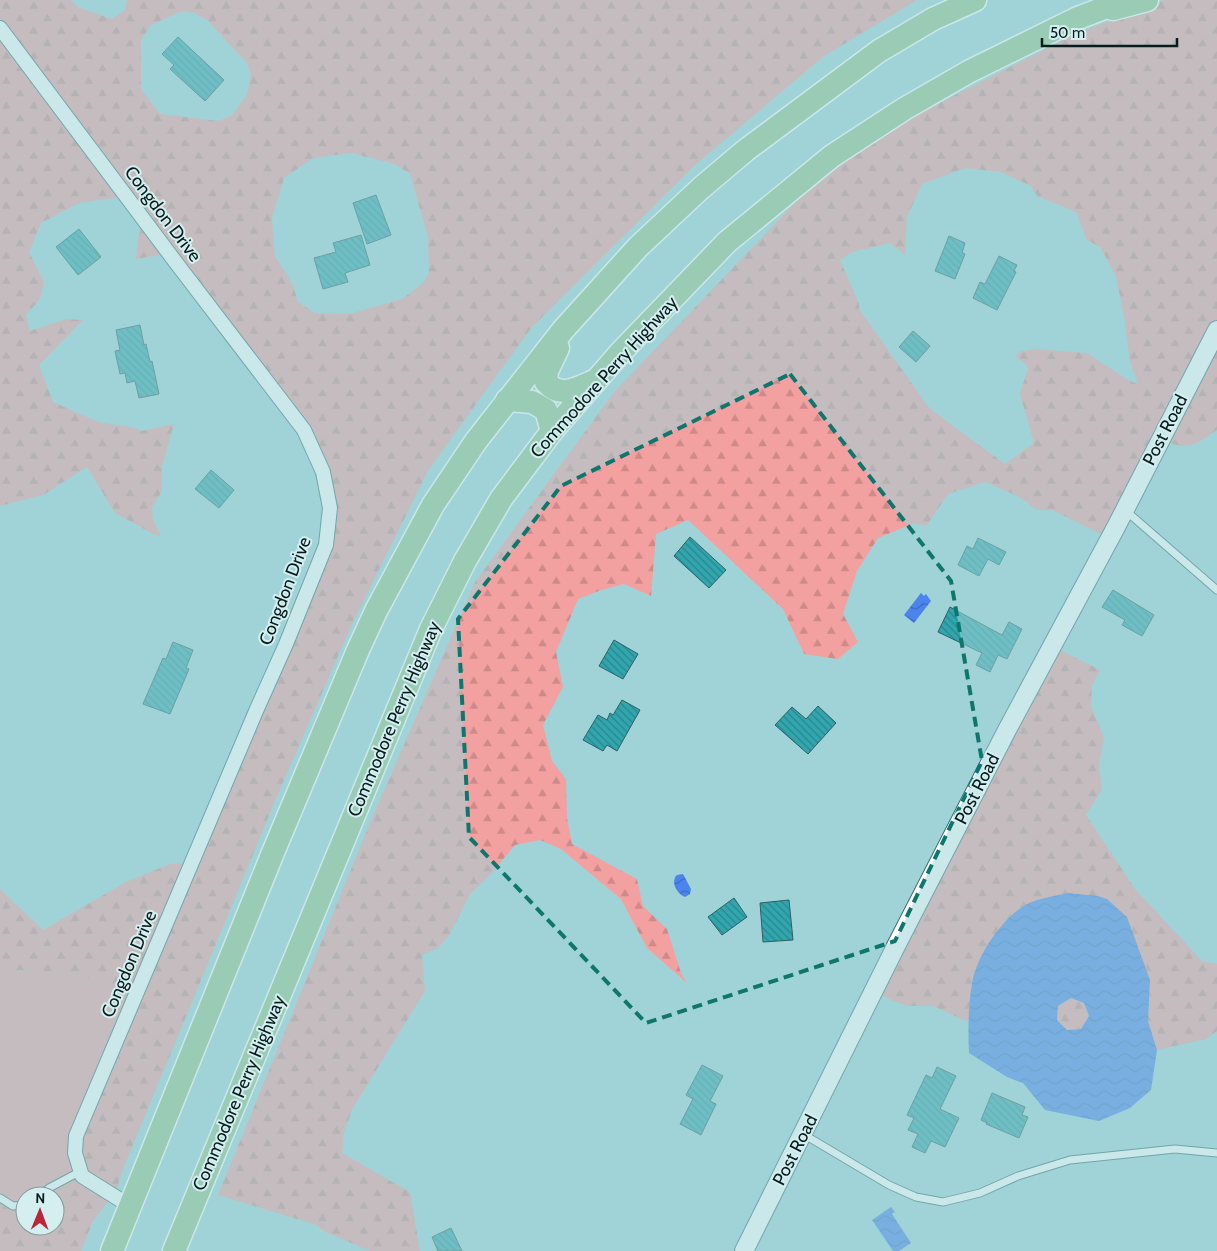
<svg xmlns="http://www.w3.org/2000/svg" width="1217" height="1251" font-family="Cabin,sans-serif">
  <defs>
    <pattern id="forest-firs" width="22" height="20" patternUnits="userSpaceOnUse" patternTransform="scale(1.25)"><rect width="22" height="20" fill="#f2a1a0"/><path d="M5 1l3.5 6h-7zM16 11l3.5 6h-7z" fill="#ce8a89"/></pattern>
    <pattern id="water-waves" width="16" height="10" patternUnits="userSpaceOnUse" patternTransform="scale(1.25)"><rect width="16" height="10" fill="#4a84ec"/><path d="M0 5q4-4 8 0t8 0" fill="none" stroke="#3c6bbf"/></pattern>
    <pattern id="building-back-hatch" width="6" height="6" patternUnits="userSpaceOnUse" patternTransform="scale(1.25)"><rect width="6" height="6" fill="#32a6ae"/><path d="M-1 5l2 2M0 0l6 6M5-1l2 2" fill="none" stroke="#28868d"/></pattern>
  </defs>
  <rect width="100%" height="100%" fill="#9fd3d7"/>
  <!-- grass -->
  <path fill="#f2a1a0" d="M0 969 68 973 136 988 80 1180 55 1197 25 1196V1206L11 1209 0 1206Z"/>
  <!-- forest -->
  <g fill="url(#forest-firs)" fill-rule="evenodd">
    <path d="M0 0H71L78 7 112 19 125 10 127 0H917L824 56 694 166 532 327 429 469 352 624 278 794 123 1169 116 1191 93 1221 81 1251H0V1206L11 1209 25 1206V1226H55V1197L80 1180 77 1141 135 988 68 973 0 969V889L43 930 126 882 170 864 189 863 327 539 324 467 170 253 136 259 141 214 128 196 79 203 41 223 29 252 44 282 40 299 26 315 30 331 66 319 83 320 39 365 53 402 98 422 131 427 142 431 174 424 162 466V491L152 507 153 520 161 536H157L115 513 87 467 43 495 0 506ZM182 11 194 13 206 19 247 63 251 75 247 95 232 115 219 121 160 114 141 89V40L151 25ZM351 153 395 164 410 174 428 237 429 272 423 283 402 299 349 314 315 313 298 302 293 285 275 256 272 218 284 178 313 158Z"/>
    <path d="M1164 0H1217V430C1192 446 1190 452 1161 439L1105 536 1052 510H1037L1018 496 985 482 948 494 927 525 912 524 878 538 857 571 843 614 858 642 838 659 804 654 783 609 688 520 656 534 651 596 624 584 601 590 578 599 556 652 563 687 543 725 552 761 566 779 567 818 572 844 637 879 643 906 667 929 681 973 687 983 647 948 621 899 561 849 540 840 515 845 490 875 470 894 450 934 438 948 422 955 425 991 353 1108 344 1132 342 1153 410 1192 420 1251H370L323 1231 317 1225 218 1195 372 818 475 582 614 392 814 183 912 117 1075 34ZM965 168 1001 172 1031 186 1037 196 1076 212 1087 240 1100 247 1116 276 1124 317 1130 362 1138 384 1128 380 1087 353 1035 349 1019 352 1016 357 1025 364 1028 368 1020 394 1034 443 1005 464 933 411 928 406 859 309V304L840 260 852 252 890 243 905 255 907 217 922 184Z"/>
    <path d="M1052 646 1100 670 1092 685 1091 706 1104 738 1099 765 1102 789 1086 815 1135 889 1202 961 1217 964V1031L1206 1039 1157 1050 1148 1021 1150 980 972 982 968 1022 933 1006H906L878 994Z"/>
    <path d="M1071 998 1084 1003 1089 1017 1081 1029 1067 1030 1057 1020 1058 1006Z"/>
  </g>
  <!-- water -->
  <g fill="url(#water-waves)" fill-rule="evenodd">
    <path d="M921 593 924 596 926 594 931 601 914 623 904 615Z"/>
    <path d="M683 874 691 889 690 894 685 897C677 894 670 882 677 875Z"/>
    <path d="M1068 893 1098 896 1107 899 1127 917 1150 980 1148 1021 1157 1050 1151 1090 1130 1108 1099 1121 1045 1110 1023 1083 1007 1077 969 1053C968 1030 968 1007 972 984 976 956 1002 918 1027 904 1039 898 1055 896 1068 893ZM1071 998 1084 1003 1089 1016 1081 1029 1067 1030 1057 1020 1058 1006Z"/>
    <path d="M891 1207 895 1212 892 1214 911 1243 899 1251H893L872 1220Z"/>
  </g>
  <!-- building -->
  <g fill="url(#building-back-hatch)" stroke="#2e6064">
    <path d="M178 37 224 80 205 101 170 69 174 65 162 54Z"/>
    <path d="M376 195 391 235 367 244 353 203Z"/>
    <path d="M79 229 101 257 78 275 56 247Z"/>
    <path d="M361 235 370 265 345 273 348 282 323 289 314 258 336 252 333 243Z"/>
    <path d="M949 236 965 243 962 253 965 254 955 279 935 271Z"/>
    <path d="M999 256 1017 265 1014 271 1016 272 997 310 973 298 980 282 985 284Z"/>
    <path d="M140 325 144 345 146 344 150 362 152 361 159 394 139 398 135 381 127 383 125 373 120 374 115 351 120 350 116 330Z"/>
    <path d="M913 331 930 346 916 362 899 347Z"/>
    <path d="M211 470 234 490 219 508 195 489Z"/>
    <path d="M690 537 726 570 709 588 674 556Z"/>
    <path d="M978 538 1006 552 999 565 988 559 979 576 958 565 967 546 973 549Z"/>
    <path d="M1113 590 1154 615 1142 636 1122 625 1125 620 1102 607Z"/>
    <path d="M950 607 1002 635 1009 622 1022 629 1007 659 998 655 990 672 976 665 982 653 938 632Z"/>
    <path d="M614 640 638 654 623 679 599 666Z"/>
    <path d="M173 642 193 650 186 668 189 669 170 714 143 704 163 658 166 659Z"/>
    <path d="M622 700 640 710 617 751 607 745 603 751 583 740 598 715 607 720 610 713 613 715Z"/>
    <path d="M818 706 836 723 808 754 775 725 792 707 806 719Z"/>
    <path d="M734 898 747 917 722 935 708 917Z"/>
    <path d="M789 900 793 940 763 942 760 903Z"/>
    <path d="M702 1065 723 1076 710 1101 716 1104 701 1135 680 1124 693 1099 686 1095Z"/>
    <path d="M937 1067 956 1076 940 1109 959 1118 945 1147 931 1141 925 1153 912 1147 918 1134 908 1130 914 1118 907 1115 926 1075 932 1078Z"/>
    <path d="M992 1093 1025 1107 1022 1115 1028 1117 1019 1138 986 1124 987 1123 981 1120Z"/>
    <path d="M451 1228 462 1251H438L432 1237Z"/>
  </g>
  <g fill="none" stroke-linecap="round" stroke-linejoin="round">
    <defs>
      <g id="service">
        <path d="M1125 510 1217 590"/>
        <path d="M803 1134 889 1185 916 1197 943 1202 980 1193 1018 1176 1070 1160 1175 1149 1217 1153"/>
        <path d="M41 1196 49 1188 81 1171"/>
        <path d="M0 1198 13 1206 25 1205"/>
      </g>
      <path id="minor" d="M0 28 174 260 304 430 323 472 330 508 326 545 286 644 256 711 76 1136 75 1153 82 1176 130 1206"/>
      <path id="tertiary" d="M744 1251 896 946 1007 730 1116 527 1217 330"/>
      <g id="trunk">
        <path d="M1113 9 1147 0"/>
        <path d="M558 348 547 371 546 382C560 399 578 388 594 381"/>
        <path d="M507 400 532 402 546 410 552 431"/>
        <path d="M112 1251 272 855 358 650 376 611 433 505 476 441 563 330 638 247 701 188 746 150 879 51 933 19 975 0"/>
        <path d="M174 1251 431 629 465 561 501 499 552 431 620 353 727 242 832 156 904 109 970 71 1078 18 1125 0"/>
      </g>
    </defs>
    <!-- service casing -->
    <use href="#service" stroke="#3c6e72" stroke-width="9"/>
    <!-- minor casing -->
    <use href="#minor" stroke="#3c6e72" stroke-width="16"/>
    <!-- tertiary casing -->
    <use href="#tertiary" stroke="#3c6e72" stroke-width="20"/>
    <!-- trunk casing -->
    <use href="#trunk" stroke="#fff" stroke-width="25"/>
    <!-- service -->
    <use href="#service" stroke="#fff" stroke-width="7"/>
    <!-- minor -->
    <use href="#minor" stroke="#fff" stroke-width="14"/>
    <!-- tertiary -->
    <use href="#tertiary" stroke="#fff" stroke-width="18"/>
    <!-- trunk -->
    <use href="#trunk" stroke="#94c08c" stroke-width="22"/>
  </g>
  <!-- marked area -->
  <path d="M0 0H1217V1251H0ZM790 374 951 581 982 761 895 941 646 1023 469 837 458 619 561 486Z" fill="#9fd3d7" fill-opacity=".55" fill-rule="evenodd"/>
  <path fill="none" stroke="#0f766e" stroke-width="4" stroke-dasharray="10 6" stroke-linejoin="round" d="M790 374 951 581 982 761 895 941 646 1023 469 837 458 619 561 486Z"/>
  <g text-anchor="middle" stroke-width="4" stroke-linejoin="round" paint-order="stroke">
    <!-- street labels -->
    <g font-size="18" fill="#071c1d" stroke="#d5eff0">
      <text transform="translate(163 214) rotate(53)" y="6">Congdon Drive</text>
      <text transform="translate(604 377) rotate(-48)" y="6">Commodore Perry Highway</text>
      <text transform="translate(1165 430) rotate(-63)" y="6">Post Road</text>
      <text transform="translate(285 591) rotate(-69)" y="6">Congdon Drive</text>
      <text transform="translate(394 719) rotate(-67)" y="6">Commodore Perry Highway</text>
      <text transform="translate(977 789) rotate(-63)" y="6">Post Road</text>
      <text transform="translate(129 964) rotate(-67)" y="6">Congdon Drive</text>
      <text transform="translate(239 1093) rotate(-67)" y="6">Commodore Perry Highway</text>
      <text transform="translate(795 1150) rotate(-63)" y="6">Post Road</text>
    </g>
  </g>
  <!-- north arrow -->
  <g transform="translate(40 1211) rotate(1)"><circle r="24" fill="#d5eff0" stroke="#839b9c"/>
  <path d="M0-4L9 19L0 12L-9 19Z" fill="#b82737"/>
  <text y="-8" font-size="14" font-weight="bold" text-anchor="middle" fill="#071c1d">N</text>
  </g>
  <!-- scale -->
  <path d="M1042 38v8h135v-8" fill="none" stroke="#071c1d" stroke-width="2.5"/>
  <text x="1050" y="38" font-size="15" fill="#071c1d" stroke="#d5eff0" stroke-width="4" paint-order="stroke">50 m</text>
</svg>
